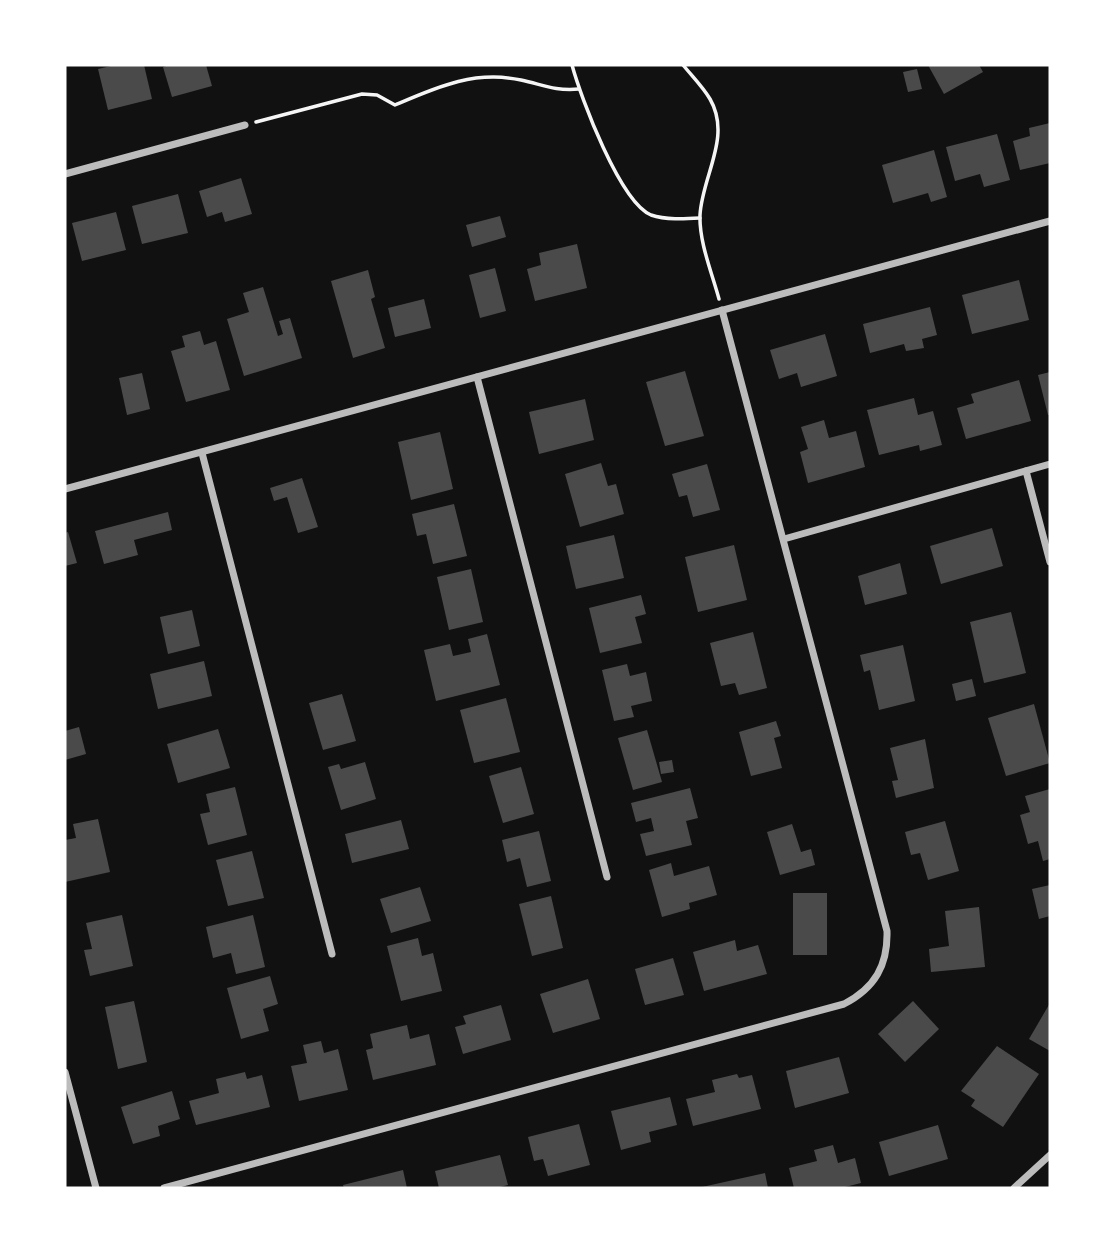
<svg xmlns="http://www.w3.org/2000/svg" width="1115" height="1253" font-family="'Noto Serif',serif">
  <rect width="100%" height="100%" fill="#111"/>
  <!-- building -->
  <g fill="#4a4a4a">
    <path d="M115 65H144L152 99 108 110 98 69Z"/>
    <path d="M169 65H206L212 86 172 97 163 67Z"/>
    <path d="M928 65H979L983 72 944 94Z"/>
    <path d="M917 69 922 89 908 92 903 72Z"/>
    <path d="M1050 123V163L1020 170 1013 141 1030 136 1029 128Z"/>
    <path d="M997 134 1010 180 984 187 980 174 955 181 946 147Z"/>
    <path d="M934 150 947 197 931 202 928 193 893 203 882 165Z"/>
    <path d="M241 178 252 214 225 222 222 212 207 217 199 191Z"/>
    <path d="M178 194 188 233 142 244 132 206Z"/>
    <path d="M116 212 126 250 82 261 72 223Z"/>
    <path d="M500 216 506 237 472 247 466 225Z"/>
    <path d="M577 244 587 288 535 301 527 269 541 265 539 253Z"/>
    <path d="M495 268 506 311 480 318 469 275Z"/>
    <path d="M368 270 375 297 371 299 385 348 353 358 331 281Z"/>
    <path d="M1019 280 1029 320 972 334 962 295Z"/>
    <path d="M263 287 278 336 283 334 279 321 290 318 302 358 244 376 227 319 249 312 243 293Z"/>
    <path d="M424 299 431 328 395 337 388 308Z"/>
    <path d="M930 307 937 335 922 339 924 348 906 351 904 344 870 353 863 324Z"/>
    <path d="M200 331 204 345 216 341 230 390 186 402 171 351 185 347 182 336Z"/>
    <path d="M825 334 837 376 801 387 797 373 779 379 770 350Z"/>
    <path d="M685 371 704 436 665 446 646 382Z"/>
    <path d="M1050 372V415H1048L1038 375Z"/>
    <path d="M142 373 150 409 127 415 119 378Z"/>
    <path d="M1019 380 1031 421 966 439 957 408 974 403 971 394Z"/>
    <path d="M914 398 918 415 933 411 942 445 920 451 919 445 879 455 867 410Z"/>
    <path d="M585 399 594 440 539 454 529 412Z"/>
    <path d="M824 420 829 438 856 431 865 467 808 483 800 452 808 449 801 427Z"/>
    <path d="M440 432 453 489 411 500 398 442Z"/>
    <path d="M601 463 608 486 616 484 624 514 580 527 565 474Z"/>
    <path d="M707 464 720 510 693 517 687 495 679 497 672 474Z"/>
    <path d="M302 478 318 527 298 533 287 497 274 501 270 488Z"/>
    <path d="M454 504 467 556 433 564 426 534 417 536 412 514Z"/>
    <path d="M168 512 172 530 134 540 138 555 104 564 95 531Z"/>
    <path d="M992 528 1003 566 941 584 930 546Z"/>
    <path d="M68 532 77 563 65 566V533Z"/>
    <path d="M614 535 624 578 576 589 566 546Z"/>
    <path d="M734 545 747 600 698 612 685 557Z"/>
    <path d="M900 563 907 594 865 605 858 576Z"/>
    <path d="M471 569 483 622 449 630 437 577Z"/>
    <path d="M641 595 646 614 635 617 642 643 600 653 589 608Z"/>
    <path d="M192 610 200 646 168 654 160 617Z"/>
    <path d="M1011 612 1026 673 984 683 970 622Z"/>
    <path d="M753 632 767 688 739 695 735 683 721 686 710 643Z"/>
    <path d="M487 634 500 685 436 701 424 650 450 644 453 656 471 652 468 639Z"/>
    <path d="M903 645 915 701 879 710 870 670 864 672 860 655Z"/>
    <path d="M204 661 212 696 158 709 150 674Z"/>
    <path d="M627 664 630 676 646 672 652 701 631 706 634 717 614 721 602 670Z"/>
    <path d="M972 679 976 696 956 701 952 684Z"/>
    <path d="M342 694 356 741 323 750 309 703Z"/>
    <path d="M506 698 520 752 474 763 460 710Z"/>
    <path d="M1034 704 1050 763 1006 776 988 718Z"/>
    <path d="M776 721 781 736 774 738 782 768 751 776 739 732Z"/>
    <path d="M79 727 86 754 65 760V731Z"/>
    <path d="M218 729 230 768 178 783 167 744Z"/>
    <path d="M647 730 662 782 633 790 618 738Z"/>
    <path d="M925 739 934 788 896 798 892 781 898 780 890 748Z"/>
    <path d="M672 760 674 772 661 774 659 762Z"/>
    <path d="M365 762 376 799 341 810 328 767 339 764 341 769Z"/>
    <path d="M521 767 534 814 503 823 489 776Z"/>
    <path d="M235 787 247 835 208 845 200 814 210 812 206 794Z"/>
    <path d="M690 788 698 818 686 821 692 845 646 856 640 834 654 831 651 818 636 822 631 803Z"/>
    <path d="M1050 789V859L1043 861 1038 841 1028 844 1020 815 1030 812 1025 796Z"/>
    <path d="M98 819 110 872 65 882V840L76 838 73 824Z"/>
    <path d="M401 820 409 849 352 863 345 834Z"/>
    <path d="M945 821 959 871 928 880 920 853 911 855 905 832Z"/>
    <path d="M792 824 801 852 811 849 815 865 780 875 767 832Z"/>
    <path d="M539 831 551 881 527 887 520 858 507 862 502 840Z"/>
    <path d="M252 851 264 898 228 906 216 860Z"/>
    <path d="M671 863 674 876 709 866 717 895 689 903 690 909 662 917 649 870Z"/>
    <path d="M1050 885V916L1039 919 1032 889Z"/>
    <path d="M420 887 431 921 391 933 380 899Z"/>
    <rect x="793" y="893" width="34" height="62"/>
    <path d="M551 896 563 948 532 956 519 904Z"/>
    <path d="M979 907 985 967 931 972 929 949 949 946 945 911Z"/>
    <path d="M122 915 133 966 90 976 84 950 92 949 86 923Z"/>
    <path d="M253 915 265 967 236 974 231 953 213 958 206 927Z"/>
    <path d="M418 938 422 956 433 953 442 991 401 1001 387 946Z"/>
    <path d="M735 940 737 951 758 945 767 974 704 991 693 952Z"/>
    <path d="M673 958 684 995 645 1005 635 969Z"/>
    <path d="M270 976 278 1004 263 1009 269 1031 241 1039 227 988Z"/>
    <path d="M588 979 600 1019 553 1033 540 994Z"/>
    <path d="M134 1001 147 1062 118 1069 105 1007Z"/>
    <path d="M913 1001 939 1029 905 1062 878 1034Z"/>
    <path d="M1050 1003V1051L1029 1039Z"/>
    <path d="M501 1005 511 1040 463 1054 455 1027 466 1024 463 1016Z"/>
    <path d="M407 1025 410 1039 429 1034 436 1065 373 1080 366 1050 373 1048 370 1034Z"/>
    <path d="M321 1041 324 1053 338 1049 348 1090 299 1101 291 1066 307 1063 303 1045Z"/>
    <path d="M997 1046 1039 1074 1003 1127 971 1106 975 1100 961 1091Z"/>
    <path d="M839 1057 849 1093 795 1108 786 1071Z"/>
    <path d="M245 1072 247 1079 262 1075 270 1107 196 1125 189 1101 219 1093 216 1079Z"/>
    <path d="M737 1074 739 1078 752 1075 761 1109 693 1126 686 1099 715 1092 712 1080Z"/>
    <path d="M172 1091 180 1119 158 1126 160 1136 133 1144 121 1107Z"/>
    <path d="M670 1097 677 1125 649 1132 651 1142 621 1150 611 1111Z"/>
    <path d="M579 1124 590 1165 548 1176 543 1159 534 1161 528 1137Z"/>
    <path d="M938 1125 948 1159 889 1176 879 1142Z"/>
    <path d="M833 1145 838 1163 855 1158 861 1183 841 1188H794L789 1168 817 1161 814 1150Z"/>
    <path d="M500 1155 508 1185 496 1188H439L435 1171Z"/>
    <path d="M403 1170 407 1188H344L343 1185Z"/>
    <path d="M765 1173 768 1188H702V1187Z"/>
  </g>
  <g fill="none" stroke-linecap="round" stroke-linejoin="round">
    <!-- path -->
    <g stroke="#f5f5f5" stroke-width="3.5">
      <path d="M572 65C581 98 620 202 651 215 666 220 684 219 700 218"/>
      <path d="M683 65C692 76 703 87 710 99 732 137 702 176 700 215 699 242 712 273 719 299"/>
      <path d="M256 122 362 94 377 95 395 105C437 87 474 70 521 80 544 85 554 91 579 89"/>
    </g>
    <!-- minor -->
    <g stroke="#bcbcbc" stroke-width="7">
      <path d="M65 174 245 125"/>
      <path d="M477 377 607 877"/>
      <path d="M202 453 332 954"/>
      <path d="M1026 471 1050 562"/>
      <path d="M65 489 1050 221"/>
      <path d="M784 539 1050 464"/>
      <path d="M65 1072 96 1188"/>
      <path d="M164 1188 844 1004C875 988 888 965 887 931L722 310"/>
      <path d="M1014 1188 1050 1155"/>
    </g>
  </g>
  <!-- border -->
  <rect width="1115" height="1253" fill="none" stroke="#ffffff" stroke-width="133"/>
</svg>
